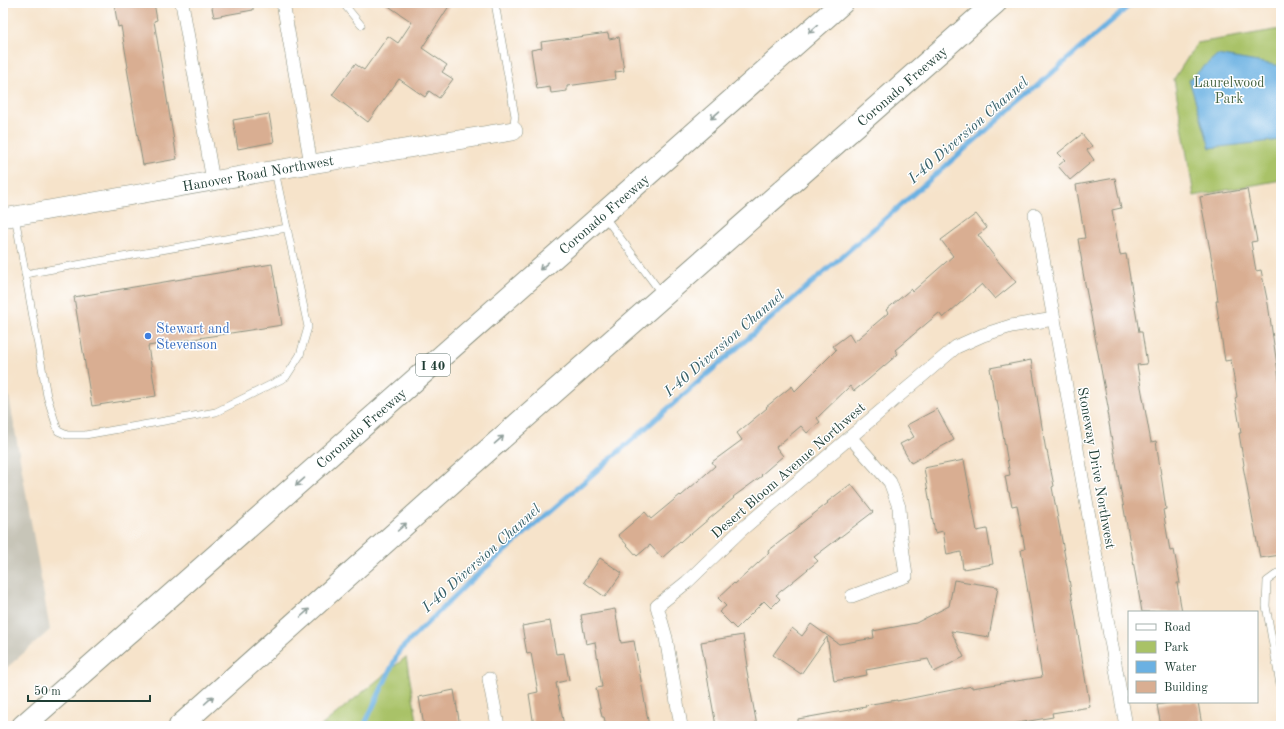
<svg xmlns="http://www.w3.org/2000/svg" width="1284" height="729" font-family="'Old Standard TT',serif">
  <rect width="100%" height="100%" fill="#fff"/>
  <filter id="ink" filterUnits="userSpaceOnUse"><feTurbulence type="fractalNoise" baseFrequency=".025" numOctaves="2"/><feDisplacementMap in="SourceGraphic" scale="8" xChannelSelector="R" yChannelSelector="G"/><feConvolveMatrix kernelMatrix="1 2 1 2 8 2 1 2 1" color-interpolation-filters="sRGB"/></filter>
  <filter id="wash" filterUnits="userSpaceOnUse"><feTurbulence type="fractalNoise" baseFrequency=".012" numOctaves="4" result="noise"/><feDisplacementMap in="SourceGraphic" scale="16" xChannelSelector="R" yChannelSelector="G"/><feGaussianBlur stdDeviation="0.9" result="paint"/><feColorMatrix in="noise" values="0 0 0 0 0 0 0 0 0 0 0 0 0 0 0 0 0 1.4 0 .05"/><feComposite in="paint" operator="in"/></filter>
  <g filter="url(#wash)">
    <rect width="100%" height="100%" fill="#f6e3ca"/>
    <!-- industrial -->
    <path fill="#c7c5b8" d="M3 362 50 630 3 671Z"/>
    <!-- green -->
    <g fill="#a9c267" stroke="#64804e">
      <path d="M1281 29V180L1194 196 1174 79 1197 43Z"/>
      <path d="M406 657 418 726H321Z"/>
    </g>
    <!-- water -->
    <path fill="#6bb1e2" stroke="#45778b" d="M1217 55 1281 66V140L1210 148 1189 80Z"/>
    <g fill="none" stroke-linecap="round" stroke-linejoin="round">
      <!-- stream -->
      <path stroke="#6bb1e2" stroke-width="5" d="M364 726 399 651 467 584 1132 3"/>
    </g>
    <g id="blocks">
      <!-- building -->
      <g fill="#d9ae92">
        <path d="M114 3H154L157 20 154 21 177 159 143 165 132 103H133L127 68 128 67 121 26 118 27Z"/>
        <path d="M211 3H253V10L214 17Z"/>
        <path d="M384 3H451L422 48 447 65 442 72 453 79 439 98 429 91 425 97 399 79 368 122 332 95 355 64 364 70 388 36 398 43 412 22Z"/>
        <path d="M608 33 609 39 619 37 624 71 615 72 616 79 567 86V91L551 93 550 87 537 89 531 50 542 48 541 42Z"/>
        <path d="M269 114 274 142 238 149 233 120Z"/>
        <path d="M1082 134 1092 146 1087 150 1094 160 1070 180 1058 166 1065 160 1058 153Z"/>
        <path d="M1115 178 1121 208 1112 210 1120 255 1126 254 1139 332H1142L1147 364 1137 365 1151 442 1156 441 1166 509 1163 510 1170 551 1174 550 1180 583H1177L1182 612H1142L1107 412H1109L1081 262H1082L1078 239 1085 238 1076 185Z"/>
        <path d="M1247 189 1257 241 1251 242 1256 271 1261 270 1268 304 1281 392V555L1260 558 1243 466 1244 465 1239 433H1241L1235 398 1237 397 1231 360 1225 361 1216 301H1218L1213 266 1200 197Z"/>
        <path d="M976 214 987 228 978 235 997 260 1016 282 995 299 982 284 943 318 939 313 895 350 898 354 869 379 854 391 850 386 817 418 820 422 807 433 801 426 776 447 783 456 761 475 762 476 733 497 734 498 691 534 690 533 662 558 650 545 637 556 618 535 645 512 651 519 680 495 681 496 715 466 712 462 742 440 737 433 767 408 766 407 792 386 795 391 836 350 833 346 849 334 854 342 888 313 886 310 911 289 912 292 953 256 941 240Z"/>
        <path d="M272 264 282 325 148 346 156 396 92 406 74 297Z"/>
        <path d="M1031 360 1046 451H1047L1054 486 1052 487 1068 573 1090 707 1052 713 1053 717 1000 726H798V719L866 707 865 705 897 700V701L972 686V688L1042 677 1021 550 1025 549 1017 505 1012 506 1009 492H1008L1005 476 1010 475 997 400H995L990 368Z"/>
        <path d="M937 409 954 440 911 463 900 444 914 437 907 425Z"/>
        <path d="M964 460 977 531 987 529 993 564 963 569 961 552 947 555 943 531 935 533 924 468Z"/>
        <path d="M851 484 873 512 814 557 818 561 776 595 780 599 771 608 764 601 736 629 719 612 726 606 718 598 734 583 735 584 769 553 768 551 799 527 798 526 828 503 827 502Z"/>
        <path d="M600 558 622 573 605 597 584 582Z"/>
        <path d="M954 580 998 587 989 637 951 631 964 657 934 672 928 659 866 670 867 675 834 681 827 637 801 674 773 655 792 628 802 636 811 624 839 644 874 638 873 631 916 623 949 606Z"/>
        <path d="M615 609 621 643 634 641 649 726H606L604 717H602L596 688 602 687 595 642 586 644 581 615Z"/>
        <path d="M550 621 556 654 564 653 569 680 556 683 564 726H534L529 694 538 692 531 653 527 654 522 626Z"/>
        <path d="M743 635 748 666H746L757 726H716L701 642Z"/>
        <path d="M454 690 460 726H424L419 697Z"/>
        <path d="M1173 702H1198L1202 726H1161L1157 705Z"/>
      </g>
    </g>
  </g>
  <g filter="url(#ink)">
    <use href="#blocks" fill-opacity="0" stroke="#8a907f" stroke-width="1"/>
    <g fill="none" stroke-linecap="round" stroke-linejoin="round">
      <defs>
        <g id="lane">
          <path d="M343 3 361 25"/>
          <path d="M495 3 515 116 513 131"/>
          <path d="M15 216 47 396 58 431 67 435H85L216 412 286 377 300 355 308 327 275 171"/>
          <path d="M604 216 662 294"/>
          <path d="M25 274 287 228"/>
          <path d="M1281 573H1278L1267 581 1266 606 1281 690"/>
        </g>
        <g id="street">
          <path d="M182 3 213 181"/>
          <path d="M283 3 311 164"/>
          <path d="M1035 215 1054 319 1126 726"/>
          <path d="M850 437 890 482 899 507 901 538 906 576 852 596"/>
          <path d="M489 679 498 726"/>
          <path d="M681 726 666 638 657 606 687 582 740 531 956 347 983 335 1011 326 1054 319"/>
        </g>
        <path id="secondary" d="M3 218 275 170 513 131"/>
        <g id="highway">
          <path d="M23 726 842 3"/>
          <path d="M180 726 469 467 995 3"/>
        </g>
      </defs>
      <!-- lane casing -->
      <use href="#lane" stroke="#8a907f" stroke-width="8"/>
      <!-- street casing -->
      <use href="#street" stroke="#8a907f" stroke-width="14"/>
      <!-- secondary casing -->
      <use href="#secondary" stroke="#8a907f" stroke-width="20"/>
      <!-- highway casing -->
      <use href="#highway" stroke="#8a907f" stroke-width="24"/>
      <!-- lane -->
      <use href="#lane" stroke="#fff" stroke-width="7"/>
      <!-- street -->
      <use href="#street" stroke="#fff" stroke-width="13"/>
      <!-- secondary -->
      <use href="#secondary" stroke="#fff" stroke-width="19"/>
      <!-- highway -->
      <use href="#highway" stroke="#fff" stroke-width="22"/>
    </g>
    <!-- one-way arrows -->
    <defs><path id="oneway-shaft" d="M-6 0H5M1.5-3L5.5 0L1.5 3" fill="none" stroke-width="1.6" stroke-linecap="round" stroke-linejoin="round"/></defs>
    <g stroke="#8f9e9a">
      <use href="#oneway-shaft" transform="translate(813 29) rotate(139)"/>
      <use href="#oneway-shaft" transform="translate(715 115) rotate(139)"/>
      <use href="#oneway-shaft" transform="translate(544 266) rotate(139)"/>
      <use href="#oneway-shaft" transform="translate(499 440) rotate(-41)"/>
      <use href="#oneway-shaft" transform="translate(300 482) rotate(139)"/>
      <use href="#oneway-shaft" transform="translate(402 527) rotate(-42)"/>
      <use href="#oneway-shaft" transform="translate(305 613) rotate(-42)"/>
      <use href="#oneway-shaft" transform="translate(209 700) rotate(-42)"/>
    </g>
  </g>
  <!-- markers -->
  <circle fill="#3f7fe0" stroke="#fff" stroke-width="1.5" cx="148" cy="336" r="4"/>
  <g text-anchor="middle" stroke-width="3" stroke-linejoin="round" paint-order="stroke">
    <!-- shield labels -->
    <rect fill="#fff" stroke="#627771" stroke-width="1" x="416" y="354" width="34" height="22" rx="3"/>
    <g font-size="13" font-weight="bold" fill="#1f3d34">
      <text x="433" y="370">I 40</text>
    </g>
    <!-- park labels -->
    <g font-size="14" fill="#486543" stroke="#fff">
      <text x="1229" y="87">Laurelwood<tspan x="1229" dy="16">Park</tspan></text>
    </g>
    <!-- street labels -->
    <g font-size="14" fill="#1f3d34" stroke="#fff">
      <text transform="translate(902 86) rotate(-41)" y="5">Coronado Freeway</text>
      <text transform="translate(258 173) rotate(-10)" y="5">Hanover Road Northwest</text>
      <text transform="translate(604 214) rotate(-41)" y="5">Coronado Freeway</text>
      <text transform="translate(361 428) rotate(-41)" y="5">Coronado Freeway</text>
      <text transform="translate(1097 468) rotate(80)" y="5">Stoneway Drive Northwest</text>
      <text transform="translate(788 470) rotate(-41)" y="5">Desert Bloom Avenue Northwest</text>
    </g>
    <!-- shop labels -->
    <g font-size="14" fill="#366cbe" stroke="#fff" text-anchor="start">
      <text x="156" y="333">Stewart and<tspan x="156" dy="16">Stevenson</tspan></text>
    </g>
    <!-- water labels -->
    <g font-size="15" font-style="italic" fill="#366068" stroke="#fff">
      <text transform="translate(968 130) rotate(-41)" y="5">I-40 Diversion Channel</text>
      <text transform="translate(724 343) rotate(-41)" y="5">I-40 Diversion Channel</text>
      <text transform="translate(481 558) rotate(-42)" y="5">I-40 Diversion Channel</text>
    </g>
  </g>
  <!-- margin -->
  <rect width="1284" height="729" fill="none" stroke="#fff" stroke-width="16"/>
  <!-- legend -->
  <rect x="1128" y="611" width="130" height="92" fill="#ffffff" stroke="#a5b1ae"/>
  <rect x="1136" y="624" width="20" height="6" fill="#ffffff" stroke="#a5b1ae"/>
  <text x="1164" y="631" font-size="12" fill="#1f3d34">Road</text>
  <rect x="1136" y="641" width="20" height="12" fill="#a9c267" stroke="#a5b1ae"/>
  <text x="1164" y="651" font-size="12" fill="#1f3d34">Park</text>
  <rect x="1136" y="661" width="20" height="12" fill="#6bb1e2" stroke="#a5b1ae"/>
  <text x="1164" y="671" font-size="12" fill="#1f3d34">Water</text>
  <rect x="1136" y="681" width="20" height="12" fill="#d9ae92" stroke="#a5b1ae"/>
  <text x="1164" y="691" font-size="12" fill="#1f3d34">Building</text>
  <!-- scale -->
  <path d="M28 695v6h122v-6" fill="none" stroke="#1f3d34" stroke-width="2"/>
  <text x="34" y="695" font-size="12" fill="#1f3d34" stroke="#ffffff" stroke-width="3" paint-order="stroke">50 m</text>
</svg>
